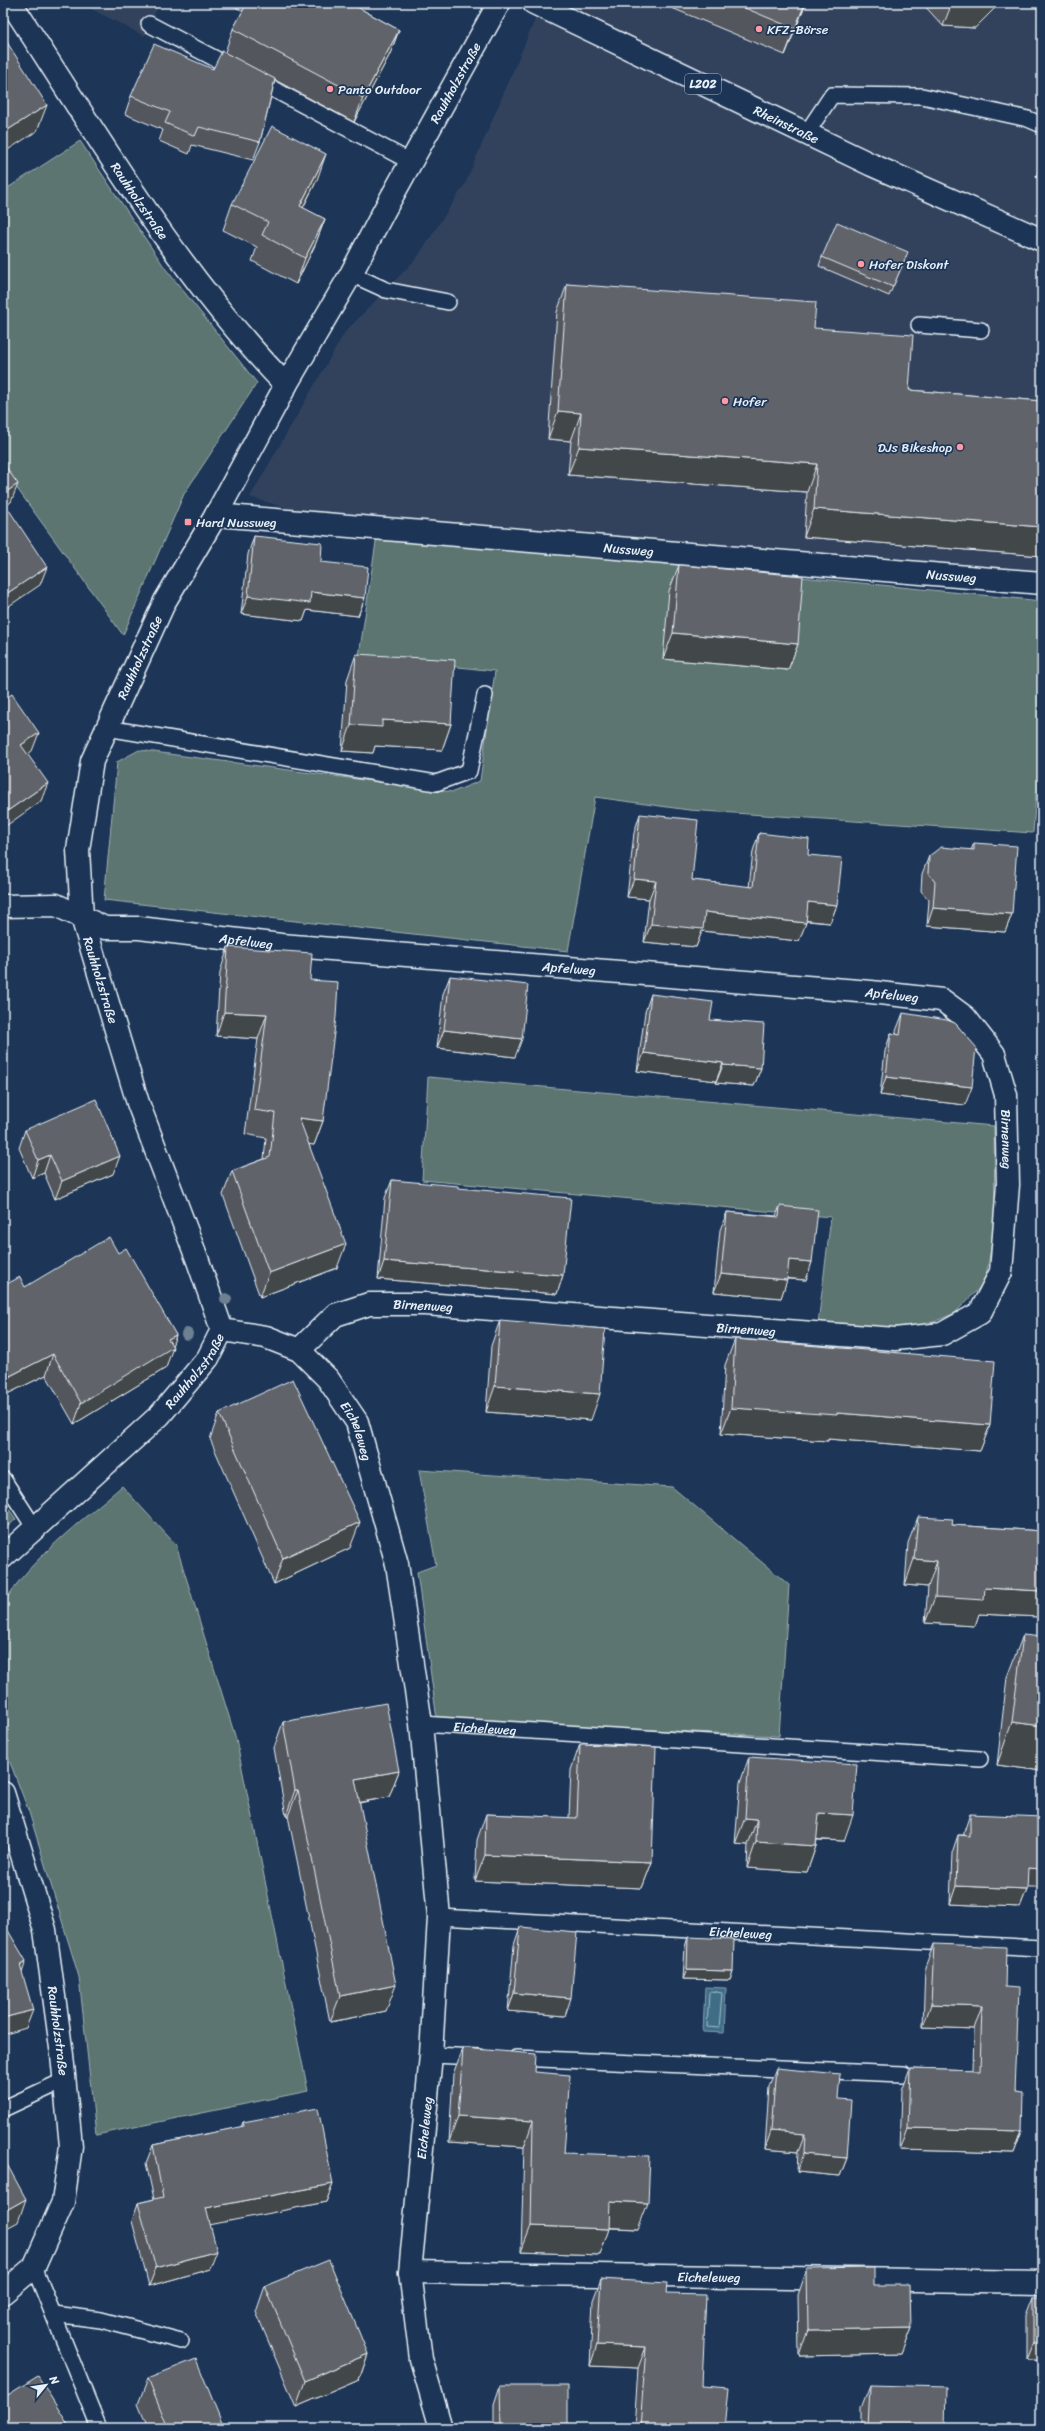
<svg xmlns="http://www.w3.org/2000/svg" width="1045" height="2431" font-family="Sriracha,sans-serif">
  <rect width="100%" height="100%" fill="#1d3557"/>
  <filter id="ink" filterUnits="userSpaceOnUse"><feTurbulence type="fractalNoise" baseFrequency=".025" numOctaves="2"/><feDisplacementMap in="SourceGraphic" scale="8" xChannelSelector="R" yChannelSelector="G"/><feConvolveMatrix kernelMatrix="1 2 1 2 8 2 1 2 1" color-interpolation-filters="sRGB"/></filter>
  <g filter="url(#ink)">
    <!-- built -->
    <g fill="#31435d">
      <path d="M80 3H160L144 36Z"/>
      <path d="M542 3H1037L1040 53 1042 54V595L377 535 250 497 345 332 417 258 465 184Z"/>
    </g>
    <!-- green -->
    <g fill="#5b7470" stroke="#a2b2b4">
      <path d="M80 141 165 268 257 383 184 494 123 635 3 469V191Z"/>
      <path d="M377 535 1042 601V793L1036 792 1033 833 689 810 595 797 568 951 104 900 117 762 139 750 453 792 480 781 495 671 359 656Z"/>
      <path d="M428 1077 994 1126 995 1226 985 1282 955 1313 917 1329 818 1324 831 1217 422 1180Z"/>
      <path d="M419 1470 672 1487 789 1585 779 1736 437 1720 417 1572 436 1565Z"/>
      <path d="M122 1486 176 1545 236 1739 308 2091 96 2135 79 1977 29 1812 3 1744V1605C26 1562 84 1519 122 1486Z"/>
      <path d="M3 1501 16 1519 3 1531Z"/>
    </g>
    <!-- water -->
    <path fill="#416d86" stroke="#84a2b4" d="M705 1987 726 1988 724 2033 703 2032Z"/>
    <g fill="none" stroke-linecap="round" stroke-linejoin="round">
      <!-- shore -->
      <path stroke="#a5bcca" stroke-width="1" d="M711 1991 722 1993 719 2028 707 2027 709 1993Z"/>
      <defs>
        <g id="lane">
          <path d="M149 24 235 69"/>
          <path d="M254 79 411 162"/>
          <path d="M806 134 832 95 922 96 1028 119 1042 125"/>
          <path d="M351 274 386 290 448 302"/>
          <path d="M919 325 981 330"/>
          <path d="M107 728 436 783 469 771 485 695"/>
          <path d="M3 1479 34 1527"/>
          <path id="s1" d="M421 1724 980 1759"/>
          <path id="s2" d="M439 1917 1042 1948"/>
          <path d="M431 2055 480 2057"/>
          <path d="M516 2058 903 2074"/>
          <path d="M3 2109 65 2080"/>
          <path d="M34 2267 99 2428"/>
          <path d="M54 2314 101 2320 181 2341"/>
        </g>
        <g id="street">
          <path id="s3" d="M11 3C97 134 176 272 286 385"/>
          <path id="s4" d="M216 515 1042 583"/>
          <path id="s5" d="M3 906 56 905 105 928H139L281 945 871 992 942 1000 965 1017 994 1054 1006 1095 1008 1185 1001 1272 980 1313 942 1334 895 1339 425 1304H369L335 1315 299 1350"/>
          <path id="s6" d="M222 1330 266 1337 299 1350 328 1379 357 1422 397 1564 421 1724 439 1917 431 2055 410 2272 421 2359 441 2428"/>
          <path id="s7" d="M3 1557 160 1415 208 1358 222 1330 198 1261 138 1103 82 917 78 850 92 761 165 601 216 515 286 385 351 274 385 209 499 3"/>
          <path id="s8" d="M3 1793 45 1930 62 2055 71 2146 63 2202 34 2267 3 2293"/>
          <path id="s9" d="M410 2272 1042 2282"/>
        </g>
        <g id="primary">
          <path id="s10" d="M534 3 872 165 1042 240"/>
        </g>
      </defs>
      <!-- lane casing -->
      <use href="#lane" stroke="#e8f1f8" stroke-width="18"/>
      <!-- street casing -->
      <use href="#street" stroke="#e8f1f8" stroke-width="25"/>
      <!-- primary casing -->
      <use href="#primary" stroke="#e8f1f8" stroke-width="25"/>
      <!-- lane -->
      <use href="#lane" stroke="#1d3557" stroke-width="15"/>
      <!-- street -->
      <use href="#street" stroke="#1d3557" stroke-width="22"/>
      <!-- primary -->
      <use href="#primary" stroke="#1d3557" stroke-width="22"/>
    </g>
    <!-- trees -->
    <g fill="#6e8192">
      <circle cx="226" cy="1299" r="6"/>
      <circle cx="187" cy="1334" r="6"/>
    </g>
    <!-- wall -->
    <g fill="#53565b" stroke="#e8f1f8">
      <path d="M227 3H350L399 30 390 54 354 122 275 80 260 142 253 160 192 145 189 154 159 141 163 130 125 114 131 96 213 69 225 52 233 29 243 11Z"/>
      <path d="M660 3H806L785 55Z"/>
      <path d="M922 3H1000L975 28 943 26Z"/>
      <path d="M1042 161V179L1036 177Z"/>
      <path d="M317 180 303 208 325 219 315 245 296 284 252 261 257 247 223 230 232 204Z"/>
      <path d="M822 257 904 261 889 296 819 266Z"/>
      <path d="M567 284 814 328 909 390 1042 401V556L804 537 807 492 568 475 571 441 548 439 557 312Z"/>
      <path d="M254 536 321 562 365 598 358 616 307 610 303 621 241 614 248 554Z"/>
      <path d="M679 565 798 644 788 670 663 659 669 591Z"/>
      <path d="M356 654 451 724 442 750 375 746 373 753 342 751 347 680Z"/>
      <path d="M640 814 692 880 749 887 753 851 759 833 808 855 837 905 830 923 806 921 799 941 702 931 696 947 644 942 649 899 627 897 634 833Z"/>
      <path d="M974 843 1012 914 1005 932 927 926 929 900 921 891 922 874 929 856 971 850Z"/>
      <path d="M228 947 310 980 323 1121 314 1145 309 1144 337 1268 260 1297 223 1195 232 1171 264 1159 266 1138 245 1134 258 1039 216 1036 220 972Z"/>
      <path d="M450 976 515 1057 437 1048 443 994Z"/>
      <path d="M651 994 710 1020 761 1068 754 1086 716 1083V1081L637 1071 645 1012Z"/>
      <path d="M903 1013 965 1105 880 1095 885 1051 891 1033 896 1034V1031Z"/>
      <path d="M25 1130 113 1174 55 1199 44 1173 32 1178 19 1148Z"/>
      <path d="M392 1180 458 1188 563 1275 557 1294 378 1279 385 1198Z"/>
      <path d="M780 1206 812 1262 806 1280 787 1279 781 1298 714 1292 720 1230 727 1212 776 1216Z"/>
      <path d="M118 1253 176 1335 172 1345 166 1368 74 1424 46 1375 3 1396V1286L25 1287Z"/>
      <path d="M500 1320 591 1420 486 1412 491 1346Z"/>
      <path d="M735 1339 990 1425 980 1451 828 1439V1441L721 1434 725 1365Z"/>
      <path d="M219 1413 350 1548 274 1584 210 1439Z"/>
      <path d="M918 1517 952 1525 1042 1531V1608L1039 1617 979 1614 975 1626 925 1623 928 1587 905 1585 908 1543Z"/>
      <path d="M1023 1635 1042 1771 997 1765 1007 1677Z"/>
      <path d="M283 1722 399 1771 389 1797 359 1803 386 2011 330 2022 288 1816H286L274 1748Z"/>
      <path d="M580 1744 652 1862 642 1888 475 1881 477 1840 486 1814 569 1818 571 1770Z"/>
      <path d="M749 1757 844 1841 817 1840 816 1846 807 1872 747 1868 748 1845 735 1844 740 1783Z"/>
      <path d="M970 1814 1027 1887V1889L1020 1907 950 1904 952 1853 958 1835H964V1832Z"/>
      <path d="M520 1927 565 2016 508 2011 514 1945Z"/>
      <path d="M688 1937 733 1971 730 1980 683 1979 685 1947Z"/>
      <path d="M934 1944 1005 1987 1015 2092 1022 2131 1014 2153 900 2150 902 2090 910 2068 973 2070 974 2029 923 2027 925 1967Z"/>
      <path d="M463 2048 535 2072 564 2153 638 2229 609 2228 600 2255 521 2252 524 2147 449 2142 453 2074Z"/>
      <path d="M776 2068 838 2099 847 2158 840 2176 797 2172 798 2152 765 2149 769 2086Z"/>
      <path d="M243 2122 333 2184 326 2202 210 2224V2269L149 2286 132 2221 138 2203 154 2199 146 2163 153 2145 241 2127Z"/>
      <path d="M807 2269 911 2328 901 2354 799 2356 798 2295Z"/>
      <path d="M601 2279 666 2294 702 2386 725 2428H634L638 2368 590 2366 593 2300Z"/>
      <path d="M265 2286 368 2354 359 2380 296 2407 256 2312Z"/>
      <path d="M1034 2296 1042 2360H1027V2314Z"/>
      <path d="M148 2378 224 2428H148L138 2404Z"/>
      <path d="M870 2385 945 2428H861V2408Z"/>
      <path d="M500 2386 568 2428H494V2404Z"/>
    </g>
    <!-- shaded-wall -->
    <g fill="#43464a" stroke="#e8f1f8">
      <path d="M805 3H806L785 55Z"/>
      <path d="M952 3H1000L975 28 943 26Z"/>
      <path d="M399 30 390 54 354 122 363 98Z"/>
      <path d="M47 105 37 131 3 153V133Z"/>
      <path d="M326 154 317 180 290 232 300 206Z"/>
      <path d="M325 219 315 245 296 284 305 258Z"/>
      <path d="M558 411 581 413 571 441 548 439Z"/>
      <path d="M579 447 817 464 807 492 568 475Z"/>
      <path d="M18 484 11 502 3 508V494Z"/>
      <path d="M814 509 1042 527V556L804 537Z"/>
      <path d="M47 567 40 585 3 610V596Z"/>
      <path d="M311 592 365 598 358 616 307 610 303 621 241 614 248 596Z"/>
      <path d="M673 633 798 644 788 670 663 659Z"/>
      <path d="M382 720 451 724 442 750 375 746 373 753 342 751 351 725Z"/>
      <path d="M39 733 32 751 15 763 21 745Z"/>
      <path d="M48 783 41 801 3 828V814Z"/>
      <path d="M634 879 656 881 649 899 627 897Z"/>
      <path d="M808 902 837 905 830 923 802 920Z"/>
      <path d="M933 908 1012 914 1005 932 927 926Z"/>
      <path d="M705 912 806 923 799 941 702 931 696 947 644 942 651 924Z"/>
      <path d="M224 1012 267 1014 258 1039 216 1036Z"/>
      <path d="M444 1030 522 1039 515 1057 437 1048Z"/>
      <path d="M644 1053 723 1063 716 1081 637 1071Z"/>
      <path d="M723 1065 761 1068 754 1086 716 1083Z"/>
      <path d="M886 1077 972 1087 965 1105 880 1095Z"/>
      <path d="M299 1118 323 1121 314 1145 290 1142Z"/>
      <path d="M50 1155 44 1173 32 1178 38 1160Z"/>
      <path d="M120 1156 113 1174 55 1199 62 1181Z"/>
      <path d="M346 1244 337 1268 260 1297 269 1273Z"/>
      <path d="M789 1260 812 1262 806 1280 783 1278Z"/>
      <path d="M384 1261 563 1275 557 1294 378 1279Z"/>
      <path d="M721 1274 787 1280 781 1298 714 1292Z"/>
      <path d="M176 1335 171 1349 173 1347 166 1368 74 1424 81 1403 168 1339Z"/>
      <path d="M53 1354 46 1375 3 1396 10 1376Z"/>
      <path d="M495 1386 600 1394 591 1420 486 1412Z"/>
      <path d="M731 1408 837 1413 990 1425 980 1451 828 1439V1441L721 1434Z"/>
      <path d="M360 1522 350 1548 274 1584 283 1558Z"/>
      <path d="M914 1559 937 1561 928 1587 905 1585Z"/>
      <path d="M985 1588 1042 1591V1608L1039 1617 979 1614 975 1626 925 1623 935 1597Z"/>
      <path d="M1012 1722 1042 1726V1771L997 1765Z"/>
      <path d="M399 1771 389 1797 345 1805 355 1779Z"/>
      <path d="M295 1790H298L288 1816H286Z"/>
      <path d="M819 1813 853 1815 844 1841 809 1839Z"/>
      <path d="M745 1818 757 1819 748 1845 735 1844Z"/>
      <path d="M756 1842 816 1846 807 1872 747 1868Z"/>
      <path d="M485 1855 652 1862 642 1888 475 1881Z"/>
      <path d="M1028 1868 1042 1869V1887H1021Z"/>
      <path d="M956 1886 1027 1889 1020 1907 950 1904Z"/>
      <path d="M26 1961 20 1979V1965Z"/>
      <path d="M687 1970 733 1971 730 1980 683 1979Z"/>
      <path d="M396 1985 386 2011 330 2022 340 1996Z"/>
      <path d="M514 1993 571 1998 565 2016 508 2011Z"/>
      <path d="M931 2004 982 2006 974 2029 923 2027Z"/>
      <path d="M33 2010 26 2028 3 2035V2018Z"/>
      <path d="M458 2116 533 2121 524 2147 449 2142Z"/>
      <path d="M908 2128 1022 2131 1014 2153 900 2150Z"/>
      <path d="M771 2131 805 2134 798 2152 765 2149Z"/>
      <path d="M804 2154 847 2158 840 2176 797 2172Z"/>
      <path d="M333 2184 326 2202 199 2227 206 2208Z"/>
      <path d="M26 2199 18 2222 3 2230V2212Z"/>
      <path d="M610 2201 648 2203 638 2229 601 2227Z"/>
      <path d="M531 2226 609 2229 600 2255 521 2252Z"/>
      <path d="M217 2251 210 2269 149 2286 156 2268Z"/>
      <path d="M911 2328 901 2354 799 2356 808 2330Z"/>
      <path d="M1034 2342H1042V2360H1027Z"/>
      <path d="M597 2345 646 2347 638 2368 590 2366Z"/>
      <path d="M368 2354 359 2380 296 2407 305 2381Z"/>
    </g>
    <!-- building -->
    <g fill="#60646a" stroke="#e8f1f8">
      <path d="M247 3H350L399 30 363 98 233 29Z"/>
      <path d="M733 3H805L795 29Z"/>
      <path d="M3 36 47 105 3 133Z"/>
      <path d="M154 44 213 69 222 51 275 79 260 142 199 127 195 136 165 123 170 112 131 96Z"/>
      <path d="M272 126 326 154 300 206 325 219 305 258 262 235 268 222 232 204Z"/>
      <path d="M837 222 908 252 893 287 822 257Z"/>
      <path d="M567 284 816 302 814 328 913 335 909 390 1042 401V527L814 509 817 464 579 447 581 413 558 411Z"/>
      <path d="M3 463 18 484 3 494Z"/>
      <path d="M5 504 47 567 3 596V505Z"/>
      <path d="M254 536 322 543 321 562 368 567 365 598 311 592 310 603 248 596Z"/>
      <path d="M679 565 803 576 798 644 673 633Z"/>
      <path d="M356 654 455 660 451 724 382 720V727L351 725Z"/>
      <path d="M12 694 39 733 21 745 48 783 3 814V700Z"/>
      <path d="M640 814 698 820 692 880 753 887 759 833 809 839 808 855 842 858 837 905 808 902 806 923 705 912 703 929 651 924 656 881 634 879Z"/>
      <path d="M974 843 1017 846 1012 914 933 908 935 882 928 873 929 856 941 847 974 850Z"/>
      <path d="M228 947 312 953 310 980 338 982 336 1017 323 1121 299 1118 346 1244 269 1273 232 1171 270 1157 275 1113 254 1110 267 1014 224 1012Z"/>
      <path d="M450 976 528 985 522 1039 444 1030Z"/>
      <path d="M651 994 713 1002 710 1020 764 1024 761 1068 723 1065V1063L644 1053Z"/>
      <path d="M903 1013 947 1020 955 1023 976 1047 972 1087 886 1077 891 1033 900 1035Z"/>
      <path d="M96 1099 120 1156 62 1181 50 1155 38 1160 25 1130Z"/>
      <path d="M392 1180 458 1186V1188L571 1198 563 1275 384 1261Z"/>
      <path d="M780 1206 818 1210 812 1262 789 1260 787 1280 721 1274 727 1212 779 1217Z"/>
      <path d="M109 1237 118 1253 126 1248 176 1335 168 1339 173 1347 81 1403 53 1354 10 1376 3 1361V1286L20 1277 25 1287Z"/>
      <path d="M500 1320 605 1329 600 1394 495 1386Z"/>
      <path d="M735 1339 995 1361 990 1425 837 1413V1415L731 1408Z"/>
      <path d="M293 1379 360 1522 283 1558 219 1413Z"/>
      <path d="M918 1517 953 1519 952 1525 1042 1531V1591L985 1588 984 1600 935 1597 937 1561 914 1559Z"/>
      <path d="M1023 1635 1042 1637V1726L1012 1722Z"/>
      <path d="M386 1703 399 1771 355 1779 396 1985 340 1996 298 1790H295L283 1722Z"/>
      <path d="M580 1744 656 1747 652 1862 485 1855 486 1814 577 1818Z"/>
      <path d="M749 1757 857 1764 853 1815 819 1813 816 1846 756 1842 757 1819 745 1818Z"/>
      <path d="M970 1814 1042 1817V1869L1028 1868 1027 1889 956 1886 958 1835 970 1836Z"/>
      <path d="M3 1922 26 1961 20 1965 33 2010 3 2018Z"/>
      <path d="M520 1927 577 1932 571 1998 514 1993Z"/>
      <path d="M688 1937 734 1939 733 1971 687 1970Z"/>
      <path d="M934 1944 1006 1947 1005 1987 1019 1988 1015 2092 1023 2093 1022 2131 908 2128 910 2068 980 2070 982 2006 931 2004Z"/>
      <path d="M463 2048 536 2054 535 2072 570 2075 564 2153 650 2156 648 2203 610 2201 609 2229 531 2226 533 2121 458 2116Z"/>
      <path d="M776 2068 840 2074 838 2099 851 2100 847 2158 804 2154 805 2134 771 2131Z"/>
      <path d="M318 2108 333 2184 206 2208 217 2251 156 2268 138 2203 163 2197 153 2145 244 2126 243 2122Z"/>
      <path d="M3 2157 26 2199 3 2212Z"/>
      <path d="M329 2260 368 2354 305 2381 265 2286Z"/>
      <path d="M874 2268V2285H910L911 2328 808 2330 807 2269Z"/>
      <path d="M601 2279 667 2283 666 2294 706 2295 702 2386 729 2388 725 2428H640L646 2347 597 2345Z"/>
      <rect x="1034" y="2296" width="8" height="46"/>
      <path d="M196 2359 224 2428H168L148 2378Z"/>
      <path d="M38 2376 70 2428H3V2398Z"/>
      <path d="M870 2385 946 2387 945 2428H868Z"/>
      <path d="M500 2386H568V2428H501Z"/>
    </g>
  </g>
  <!-- markers -->
  <g fill="#ff9aa2" stroke="#1d3557" stroke-width="1.5">
    <circle cx="759" cy="29" r="4"/>
    <circle cx="330" cy="89" r="4"/>
    <circle cx="861" cy="264" r="4"/>
    <circle cx="725" cy="401" r="4"/>
    <circle cx="960" cy="447" r="4"/>
    <rect x="184" y="518" width="8" height="8" rx="2"/>
  </g>
  <g text-anchor="middle" stroke-width="3.5" stroke-linejoin="round" paint-order="stroke">
    <!-- shield labels -->
    <rect fill="#1d3557" stroke="#abb9c8" stroke-width="1" x="685" y="74" width="36" height="20" rx="3"/>
    <g font-size="12" font-weight="bold" fill="#e8f1f8">
      <text x="703" y="88">L202</text>
    </g>
    <!-- poi labels -->
    <g font-size="13" fill="#e8f1f8" stroke="#1d3557" text-anchor="start">
      <text x="767" y="34">KFZ-Börse</text>
      <text x="338" y="94">Panto Outdoor</text>
      <text x="869" y="269">Hofer Diskont</text>
      <text x="733" y="406">Hofer</text>
      <text x="952" y="452" text-anchor="end">DJs Bikeshop</text>
      <text x="196" y="527">Hard Nussweg</text>
    </g>
    <!-- street labels -->
    <g font-size="13" fill="#e8f1f8" stroke="#1d3557">
      <text dy="5" stroke="none"><textPath href="#s7" startOffset="1681">Rauhholzstraße</textPath></text>
      <text dy="5" stroke="none"><textPath href="#s10" startOffset="280">Rheinstraße</textPath></text>
      <text dy="5" stroke="none"><textPath href="#s3" startOffset="236">Rauhholzstraße</textPath></text>
      <text dy="5" stroke="none"><textPath href="#s4" startOffset="414">Nussweg</textPath></text>
      <text dy="5" stroke="none"><textPath href="#s4" startOffset="738">Nussweg</textPath></text>
      <text dy="5" stroke="none"><textPath href="#s7" startOffset="1025">Rauhholzstraße</textPath></text>
      <text dy="5" stroke="none"><textPath href="#s5" startOffset="249">Apfelweg</textPath></text>
      <text dy="5" stroke="none"><textPath href="#s5" startOffset="573">Apfelweg</textPath></text>
      <text transform="translate(101 980) rotate(73)" y="5">Rauhholzstraße</text>
      <text dy="5" stroke="none"><textPath href="#s5" startOffset="897">Apfelweg</textPath></text>
      <text dy="5" stroke="none"><textPath href="#s5" startOffset="1110">Birnenweg</textPath></text>
      <text transform="translate(423 1305) rotate(3)" y="5">Birnenweg</text>
      <text transform="translate(746 1329) rotate(4)" y="5">Birnenweg</text>
      <text dy="5" stroke="none"><textPath href="#s7" startOffset="268">Rauhholzstraße</textPath></text>
      <text dy="5" stroke="none"><textPath href="#s6" startOffset="181">Eicheleweg</textPath></text>
      <text dy="5" stroke="none"><textPath href="#s1" startOffset="64">Eicheleweg</textPath></text>
      <text dy="5" stroke="none"><textPath href="#s2" startOffset="302">Eicheleweg</textPath></text>
      <text dy="5" stroke="none"><textPath href="#s8" startOffset="245">Rauhholzstraße</textPath></text>
      <text transform="translate(424 2128) rotate(-84)" y="5">Eicheleweg</text>
      <text dy="5" stroke="none"><textPath href="#s9" startOffset="299">Eicheleweg</textPath></text>
    </g>
  </g>
  <!-- margin -->
  <rect width="1045" height="2431" fill="none" stroke="#1d3557" stroke-width="16"/>
  <rect x="8" y="8" width="1029" height="2415" fill="none" stroke="#e8f1f8" stroke-width="1.5" filter="url(#ink)"/>
  <!-- north arrow -->
  <g transform="translate(46 2385) rotate(60)" stroke="#1d3557" stroke-width="3" paint-order="stroke">
  <path d="M0-3L7 15L0 10L-7 15Z" fill="#e8f1f8"/>
  <text y="-6" font-size="11" font-weight="bold" text-anchor="middle" fill="#e8f1f8">N</text>
  </g>
</svg>
